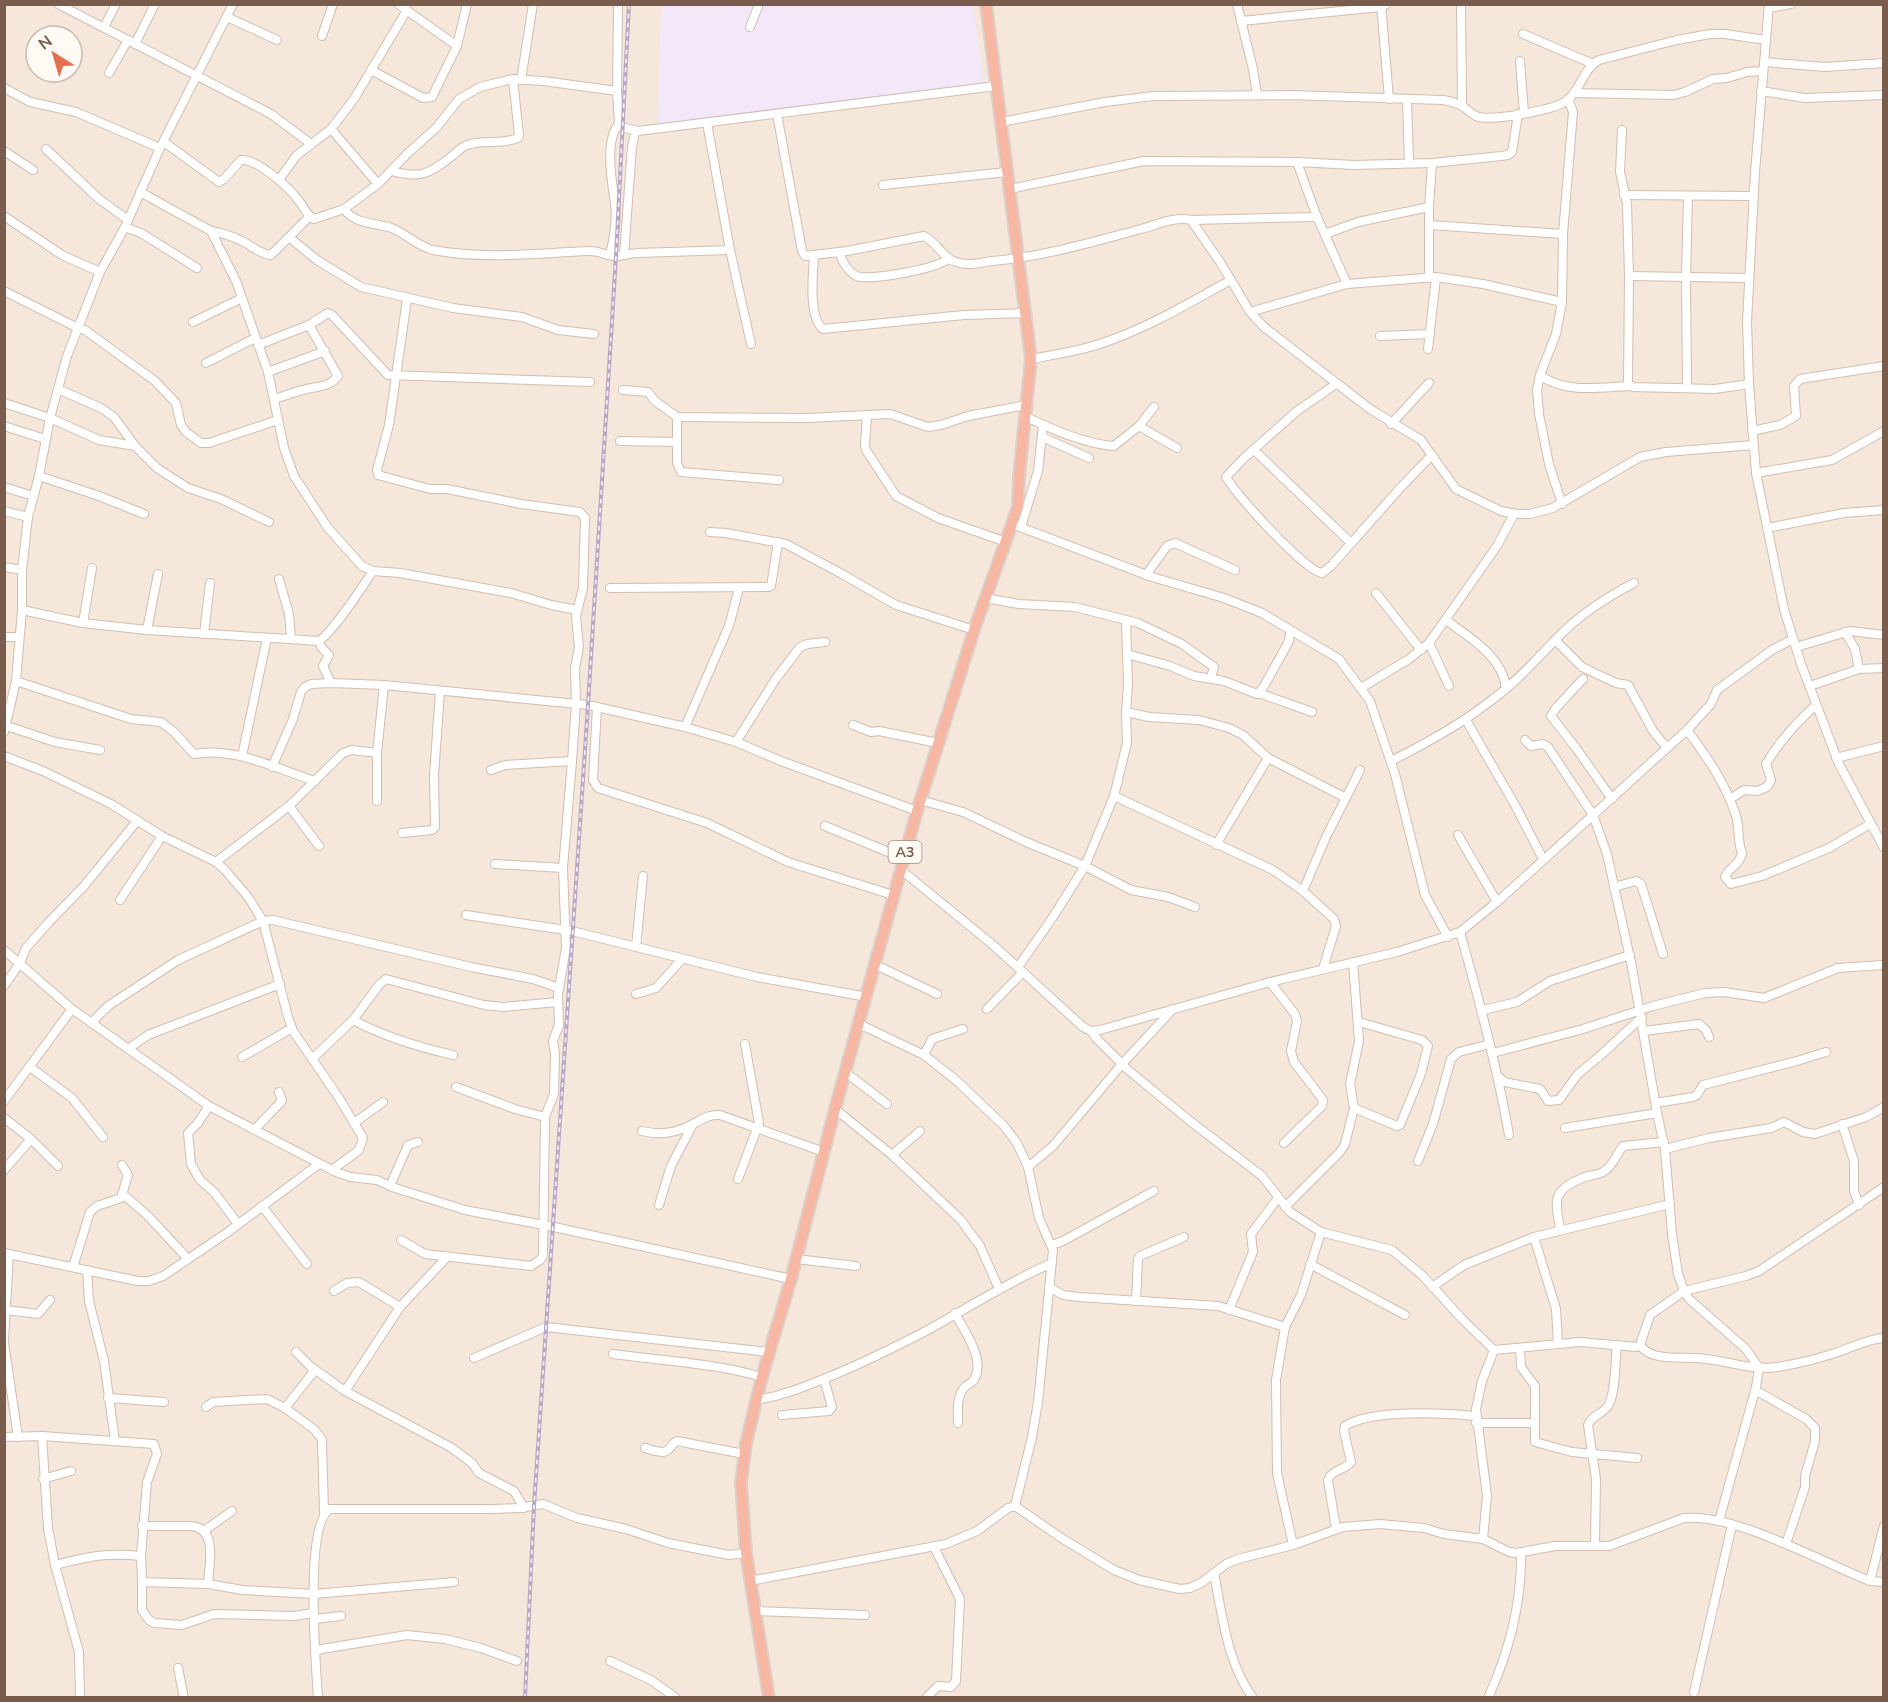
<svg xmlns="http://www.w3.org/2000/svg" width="1888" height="1702" font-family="'Nunito Sans',sans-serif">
  <rect width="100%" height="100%" fill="#fdf6ec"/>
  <!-- residential -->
  <path fill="#f5e8da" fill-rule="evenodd" d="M5 5H1883V1697H5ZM36 36H72V72H36Z"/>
  <!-- education -->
  <path fill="#f3e8fa" d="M661 5H973L984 82 658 125Z"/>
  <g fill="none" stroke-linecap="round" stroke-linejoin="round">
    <defs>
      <g id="minor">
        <path d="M58 4 271 114 311 144"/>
        <path d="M398 4 457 46"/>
        <path d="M1237 4 1253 69 1257 95"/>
        <path d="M1381 4 1389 99"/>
        <path d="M1461 4 1462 105"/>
        <path d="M1769 4 1755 172 1747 322 1749 384 1756 473 1784 609 1801 664 1839 764 1884 848"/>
        <path d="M1769 8 1791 4"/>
        <path d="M227 17 277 40"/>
        <path d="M1241 21 1381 7 1387 4"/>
        <path d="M104 27 116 4"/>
        <path d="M750 27 759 4"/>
        <path d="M1523 34 1593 64"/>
        <path d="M322 36 333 4"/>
        <path d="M135 44 155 4"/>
        <path d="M1520 61 1524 113"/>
        <path d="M1764 62 1825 67 1884 63"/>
        <path d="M371 70 423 98 432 97 457 46 467 4"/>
        <path d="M109 73 128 40"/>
        <path d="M521 80 533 4"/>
        <path d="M4 88 30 102 76 112 160 148"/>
        <path d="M617 91 618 4"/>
        <path d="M1761 91 1805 98 1884 95"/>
        <path d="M1574 93 1674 95 1685 92 1713 79 1727 78 1747 72 1762 71"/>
        <path d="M1407 99 1409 162"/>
        <path d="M777 114 802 251 805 256 847 251 924 236C937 242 942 258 956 262 967 266 980 263 992 261 1043 257 1092 242 1141 229 1156 225 1175 216 1191 220L1220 262 1250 312 1264 327 1370 409 1421 440 1456 489 1501 511 1517 514H1529L1553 508 1640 457 1666 452 1754 445"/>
        <path d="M1001 122 1105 102 1154 96 1291 95 1443 100C1450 101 1458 103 1465 108 1468 110 1471 114 1476 116 1491 122 1555 110 1568 100 1581 88 1584 68 1599 60L1677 40 1710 34H1725L1766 40"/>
        <path d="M707 123 730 250 751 344"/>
        <path d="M619 124 625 128 638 131 996 86"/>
        <path d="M331 129 378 184"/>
        <path d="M1622 130 1620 172 1627 204 1629 276 1628 383 1632 387 1715 389 1749 384"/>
        <path d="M164 142 219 182 224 179 241 160C256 158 290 188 299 201 304 207 306 215 314 219L344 209 378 184 408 153 437 127 459 99 480 87 513 79 543 81 617 91 619 124C604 140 612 183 615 203 617 215 614 244 609 255"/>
        <path d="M46 149 99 199 128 220"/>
        <path d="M4 151 33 170"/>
        <path d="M1297 162 1317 217 1347 284"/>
        <path d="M392 171C420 179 430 174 452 156 456 153 461 147 467 145 483 139 502 145 518 138L519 135 513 79"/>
        <path d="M279 180 296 156 331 129 354 99 407 10"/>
        <path d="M883 185 1007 172"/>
        <path d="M1010 189 1144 161 1297 162 1354 165 1432 163 1501 156 1508 155 1512 152 1518 114"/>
        <path d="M140 192 211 231 236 281 268 372 284 448 294 476 328 528 362 566 373 571 400 573 511 593 551 605 577 610"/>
        <path d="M1624 195 1754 196"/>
        <path d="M344 209C355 224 373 223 389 227 405 232 416 246 433 250 485 260 536 253 589 251 598 250 606 256 615 256 623 256 630 253 638 253 668 252 699 251 730 250"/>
        <path d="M4 216 62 255 100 272"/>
        <path d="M1191 220 1317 217"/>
        <path d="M1429 225 1563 234"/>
        <path d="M125 227 141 233 197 268"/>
        <path d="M211 231C223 233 234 237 244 242 253 247 260 254 271 255L309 217"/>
        <path d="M1325 234 1358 222 1429 207"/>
        <path d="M290 238 317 260 361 287 453 308 522 317 558 330 594 334"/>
        <path d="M839 252C842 261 849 275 860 277 877 279 936 269 948 259"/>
        <path d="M624 255 632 147 635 133 638 131"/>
        <path d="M814 255C813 274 808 317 823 329L964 315 1025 313"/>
        <path d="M1629 276 1749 278"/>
        <path d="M1429 278V207L1432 163"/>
        <path d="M4 291 78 328 85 330 155 381 176 403 181 425 186 432 201 443H209L278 420"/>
        <path d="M1250 312 1347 284 1436 277 1483 284 1562 302"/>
        <path d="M193 322 242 298"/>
        <path d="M1380 336 1430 334"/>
        <path d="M258 345 309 325 328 313 332 315 388 375 590 382"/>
        <path d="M1428 349 1436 277"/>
        <path d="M1031 359C1058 354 1085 350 1111 340 1153 325 1192 301 1231 280"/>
        <path d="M206 363 255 338"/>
        <path d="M268 372 325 351"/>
        <path d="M1540 375C1565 394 1600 387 1630 386"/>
        <path d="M1336 384 1297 411 1244 458 1226 477C1235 494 1306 572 1322 573L1331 566 1402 486 1432 455"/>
        <path d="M1687 388 1686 276 1688 196"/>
        <path d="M58 389 101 408 114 417 135 446 157 468 188 488 221 499 269 522"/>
        <path d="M623 390 648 392 655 401 677 417 807 418 890 414 928 427 941 425 968 416 1026 405"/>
        <path d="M275 399C284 396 294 392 303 390 316 386 329 388 338 376L309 325"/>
        <path d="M4 403 50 418 99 440 135 446"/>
        <path d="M867 415 865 444 866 450 896 496 938 518 1006 542"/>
        <path d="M1024 416C1052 429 1084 444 1114 446L1139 426 1154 407"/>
        <path d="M677 417V463L681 472 779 480"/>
        <path d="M1391 424 1429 383"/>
        <path d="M4 426 45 439"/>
        <path d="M1139 426 1177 448"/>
        <path d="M1752 431 1780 425 1796 416 1794 386 1800 379 1884 366"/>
        <path d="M1042 437 1089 458"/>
        <path d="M620 441 677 442"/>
        <path d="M1254 450 1351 543"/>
        <path d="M1756 473 1832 460 1884 431"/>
        <path d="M39 476 99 496 144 514"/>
        <path d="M4 487 33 496"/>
        <path d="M1562 504 1549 464 1539 414 1537 390 1540 375 1556 334 1562 302 1563 234 1573 112 1568 99"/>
        <path d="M4 511 28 517"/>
        <path d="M1012 524 1152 577 1224 598 1262 613 1339 659 1370 701 1395 774 1425 895 1448 937"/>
        <path d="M1021 527 1038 471 1043 425"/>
        <path d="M1767 528 1844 513 1884 510"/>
        <path d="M710 532 726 533 786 544 842 574 896 605 974 630"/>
        <path d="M4 567 22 570"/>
        <path d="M1146 575 1167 546 1175 543 1235 570"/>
        <path d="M279 579 289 614 291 638"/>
        <path d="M610 588 768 587 771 586 778 542"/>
        <path d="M1376 593 1421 650"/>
        <path d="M985 598 1019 604 1075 607 1138 623 1182 644 1214 667 1211 678"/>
        <path d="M22 610 83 623 147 630 319 641C334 631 362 587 373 571"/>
        <path d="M1446 620C1469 637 1503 657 1506 688"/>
        <path d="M83 623 92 568"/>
        <path d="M147 630 158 574"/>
        <path d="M1845 632 1855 649 1859 669"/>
        <path d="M204 634 210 583"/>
        <path d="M4 637H19"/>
        <path d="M1555 640 1582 667 1616 683 1628 685 1653 731 1667 748"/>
        <path d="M319 641 321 647 329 655 323 666 331 683"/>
        <path d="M1429 643 1449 686"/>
        <path d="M1796 647 1850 631 1884 635"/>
        <path d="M1127 654 1170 666 1194 676 1224 681 1257 694 1263 688 1288 643 1291 631"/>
        <path d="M1583 679 1556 708 1551 716 1576 748 1612 799"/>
        <path d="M16 681 131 719 161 722 174 732 194 754C233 746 277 769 315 781"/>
        <path d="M1810 686 1859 669 1884 668"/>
        <path d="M1361 688 1409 659 1429 643 1497 546 1514 514"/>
        <path d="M1259 693 1312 712"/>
        <path d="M597 707 593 780 598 788 707 823 788 862 893 895"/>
        <path d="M1126 712 1149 717 1199 720 1229 728 1243 735 1268 758 1346 798"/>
        <path d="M1466 720 1515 805 1543 859"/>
        <path d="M853 725 871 732 879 731 938 743"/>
        <path d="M7 726 55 742 100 750"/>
        <path d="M685 727 729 626 739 588"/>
        <path d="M1687 730C1707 757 1726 784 1736 816 1740 828 1737 841 1742 853 1740 865 1729 867 1725 877L1731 884 1762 876 1829 848 1870 824"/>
        <path d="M4 732 16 681 22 610V570L28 517 39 476 50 418 67 356 100 272 125 227 160 148 233 4"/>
        <path d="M1525 740 1531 746 1543 744 1548 747 1593 815 1607 854 1632 967 1657 1113 1665 1149 1672 1234 1678 1274 1684 1291 1689 1299 1746 1349 1759 1368 1756 1387 1719 1521"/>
        <path d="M736 742 775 680 800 647 807 644 825 642"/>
        <path d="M4 756 43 771 111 804 162 836 216 862 225 870 248 897 263 921 288 1017 293 1031 339 1098 363 1138 359 1150 332 1170"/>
        <path d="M242 756 267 638"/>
        <path d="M1836 758 1884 746"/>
        <path d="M1391 761C1427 743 1462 724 1493 699 1519 680 1540 655 1563 632 1584 612 1609 596 1634 583"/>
        <path d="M272 767 293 719 301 692 305 687 311 684 331 683 384 685 588 705 685 727 736 742 781 761 917 811"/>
        <path d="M491 770 505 765 572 761"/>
        <path d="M1114 796 1273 870 1303 891 1334 919 1336 926 1323 969"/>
        <path d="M1730 799 1744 790 1757 791 1767 787 1771 780 1766 764C1779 742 1797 722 1816 705"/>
        <path d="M920 800 963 812 1026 842 1085 866 1131 890 1168 897 1195 907"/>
        <path d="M377 801V753L384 685"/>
        <path d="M289 806 319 846"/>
        <path d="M825 826 903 858"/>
        <path d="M402 833 432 830 435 827 434 775 440 691"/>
        <path d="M1458 835 1497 902"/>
        <path d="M1216 845 1268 758"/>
        <path d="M216 862 289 806 343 753 352 750 377 753"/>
        <path d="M495 864 563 868"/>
        <path d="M900 869 993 945 1083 1027 1091 1031 1100 1030 1270 982 1397 952 1460 932 1497 902 1687 730 1711 704 1717 690 1772 650 1793 639"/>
        <path d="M1614 887 1636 881 1641 884 1663 954"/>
        <path d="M1303 891 1326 837 1360 770"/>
        <path d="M120 900 162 836"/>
        <path d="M466 915 572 931 757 977 867 997"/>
        <path d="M1460 932C1479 999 1497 1066 1509 1135"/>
        <path d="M636 947 643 876"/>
        <path d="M4 950 72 1009 209 1106 336 1172 350 1177 377 1180 392 1187 465 1210 554 1227 791 1279"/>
        <path d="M876 965 937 994"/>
        <path d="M1018 967 1053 917 1085 866 1114 796 1127 743 1126 712 1128 684 1126 620"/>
        <path d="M1270 982 1295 1014 1297 1021 1291 1051 1294 1062 1323 1100 1322 1106 1284 1143"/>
        <path d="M4 986 20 963 26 948 49 922 84 886 137 821"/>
        <path d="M636 994 656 988 682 959"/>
        <path d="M987 1009 1023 972"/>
        <path d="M1483 1010 1517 1002 1550 981 1630 955"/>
        <path d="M353 1020C385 1037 418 1047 453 1055"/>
        <path d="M91 1023 108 1006 178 960 263 921 273 920 471 967 533 979 559 988"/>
        <path d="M859 1024 924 1055 957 1081 1004 1126 1017 1143 1028 1167 1039 1218 1053 1250 1038 1402 1032 1437 1015 1506"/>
        <path d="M1091 1031 1097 1039 1127 1069 1190 1121 1262 1176 1290 1212 1321 1232 1392 1250 1423 1276 1462 1319 1494 1350 1580 1342 1636 1347 1640 1345"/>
        <path d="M1644 1031 1699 1024 1706 1030 1709 1037"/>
        <path d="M128 1049 148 1035 280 984"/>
        <path d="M1493 1053 1583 1029 1653 1006 1705 993 1724 992 1764 998 1838 968 1883 965"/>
        <path d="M924 1055 932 1039 963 1029"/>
        <path d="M242 1057 292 1028"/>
        <path d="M312 1059 353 1020 379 985 386 979 484 1005 503 1007 558 1002"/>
        <path d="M30 1067 72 1098 103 1137"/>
        <path d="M845 1072 887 1104"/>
        <path d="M1499 1077 1504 1082 1540 1089 1548 1101 1559 1100 1578 1074 1601 1055 1642 1017"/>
        <path d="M456 1087 515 1109 545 1117"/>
        <path d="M4 1101 72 1009"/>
        <path d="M1656 1103 1693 1097 1697 1095 1703 1085 1797 1061 1826 1052"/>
        <path d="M209 1106 197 1124 188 1133 191 1164 200 1180 214 1192 238 1224"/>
        <path d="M1354 1108 1397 1126 1400 1125 1421 1074 1428 1046 1422 1040 1359 1022"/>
        <path d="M835 1109 892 1155 960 1219 980 1246 999 1289"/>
        <path d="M4 1118 31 1139 58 1166"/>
        <path d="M354 1123 383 1102"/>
        <path d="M1842 1124 1854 1161V1191L1859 1205"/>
        <path d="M1565 1128 1657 1113"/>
        <path d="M254 1130 279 1104 282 1100 279 1092"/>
        <path d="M642 1131C658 1135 675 1133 689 1126 700 1121 707 1114 720 1115L824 1152"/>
        <path d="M1665 1149 1709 1138 1771 1128 1784 1122 1803 1132 1815 1134 1866 1117 1884 1107"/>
        <path d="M892 1155 920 1131"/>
        <path d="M1418 1161 1433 1124 1451 1059 1459 1052 1490 1044"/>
        <path d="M1028 1167 1053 1146 1122 1064 1173 1009"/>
        <path d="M4 1170 31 1139"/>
        <path d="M738 1179 759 1123 745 1044"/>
        <path d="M390 1186 408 1145 418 1142"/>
        <path d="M123 1194 148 1216 188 1259"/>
        <path d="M659 1205 671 1166 692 1126"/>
        <path d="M262 1206 307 1264"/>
        <path d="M1285 1207 1340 1152 1345 1144 1354 1108 1350 1084 1359 1041 1353 962"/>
        <path d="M1560 1229C1556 1203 1550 1192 1580 1179 1587 1175 1595 1176 1603 1172 1613 1166 1616 1155 1623 1146L1664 1142"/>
        <path d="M1534 1237 1556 1309 1558 1344"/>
        <path d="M401 1240 425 1254 531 1266 540 1260 543 1256 545 1117 554 1094 555 1055 553 1041 559 1025 558 994 566 948 563 868 572 761 576 704 575 668 579 647 576 616 583 588 585 518 580 512 521 504 447 489H430L378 475 377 470 389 425 407 299"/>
        <path d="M1052 1245 1063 1241 1154 1191"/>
        <path d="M4 1253 138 1281H149L163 1276 228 1232 319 1164"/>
        <path d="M796 1259 856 1266"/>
        <path d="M1310 1264 1405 1315"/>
        <path d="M73 1267 90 1212 97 1206 121 1198 128 1175 122 1165"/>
        <path d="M87 1270 89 1301 104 1361 115 1441"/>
        <path d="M1049 1287 1063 1295 1078 1297 1218 1306 1285 1327"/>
        <path d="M1432 1287 1464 1265 1534 1237 1670 1204"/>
        <path d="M334 1291 347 1283 359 1282 400 1307"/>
        <path d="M1136 1301 1138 1259 1140 1256 1184 1237"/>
        <path d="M6 1310 38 1314 50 1300"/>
        <path d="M1229 1310 1253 1252 1251 1234 1278 1198"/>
        <path d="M955 1313C964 1331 985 1358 975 1378 973 1383 969 1383 965 1387 956 1396 958 1412 958 1423"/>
        <path d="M4 1340 9 1254"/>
        <path d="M4 1343 18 1437"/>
        <path d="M1640 1345 1650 1315 1684 1291 1746 1276 1759 1271 1884 1187"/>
        <path d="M1640 1345C1650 1361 1679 1357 1696 1358 1723 1359 1750 1371 1777 1367 1797 1364 1817 1359 1835 1353 1851 1348 1867 1339 1884 1338"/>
        <path d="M1520 1348 1521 1367 1535 1386V1442L1572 1452 1637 1458"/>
        <path d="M296 1352 310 1366 345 1391 452 1448 472 1463 479 1473 514 1491 524 1508"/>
        <path d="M613 1354C663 1361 714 1363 762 1377"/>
        <path d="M474 1358 546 1327 769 1352"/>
        <path d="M1755 1390 1806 1419 1815 1428V1441L1805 1476V1487L1786 1544"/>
        <path d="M345 1391 400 1307 447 1257"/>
        <path d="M108 1398 164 1402"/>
        <path d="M756 1400C783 1396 806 1386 831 1376 863 1363 895 1347 926 1331 968 1308 1008 1282 1052 1263"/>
        <path d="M206 1407 213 1402 267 1399 285 1408 315 1430 322 1440 324 1512"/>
        <path d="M285 1408 315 1370"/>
        <path d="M782 1415 829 1411 832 1407 824 1379"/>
        <path d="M1476 1423H1534"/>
        <path d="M42 1436 48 1528 55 1565 79 1652 80 1698"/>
        <path d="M4 1437 42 1436 154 1444 157 1454 147 1482 141 1556"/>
        <path d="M645 1448C650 1449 661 1454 666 1451 671 1449 672 1443 677 1441L744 1454"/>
        <path d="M43 1479 71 1471"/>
        <path d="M142 1526H192C218 1529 209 1565 208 1584"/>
        <path d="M1336 1528 1328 1480C1332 1469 1344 1471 1351 1462L1344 1431 1345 1426C1371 1409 1444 1413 1475 1416"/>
        <path d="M205 1530 232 1511"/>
        <path d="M1483 1539 1487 1496 1476 1409 1482 1381 1494 1350"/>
        <path d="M1293 1545 1277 1473 1276 1380 1285 1327 1301 1295 1321 1232"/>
        <path d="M1595 1546 1596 1479 1588 1425C1592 1415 1603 1414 1608 1406 1616 1394 1615 1360 1617 1345"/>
        <path d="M55 1565C87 1557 106 1552 141 1556L142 1582 208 1584 243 1590 314 1594 454 1582"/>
        <path d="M1214 1573C1222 1614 1227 1663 1253 1698"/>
        <path d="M750 1581 946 1544 977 1531 1008 1508 1015 1506 1063 1539 1114 1570 1139 1580 1180 1589 1190 1588 1201 1583 1226 1564 1238 1559 1293 1545 1343 1527 1380 1524 1424 1528 1444 1534 1483 1539 1509 1552 1516 1553 1555 1546H1609L1684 1518C1735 1513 1821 1562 1870 1581L1884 1582"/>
        <path d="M1870 1581 1884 1526"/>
        <path d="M142 1582V1610L149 1620 154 1623 182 1625 214 1614 294 1616 314 1613"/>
        <path d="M755 1611 865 1615"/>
        <path d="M315 1619 341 1616"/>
        <path d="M316 1650 407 1635 445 1639 481 1648 517 1661"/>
        <path d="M610 1661 651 1680 676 1698"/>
        <path d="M178 1668 184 1698"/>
        <path d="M1694 1692 1732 1525"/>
        <path d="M318 1698C316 1666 304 1524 330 1509H494L519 1508 543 1504 577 1518 626 1529 668 1543 729 1555 746 1553"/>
        <path d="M926 1698 938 1686 951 1687 956 1681 960 1599 934 1547"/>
        <path d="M1488 1698C1509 1652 1522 1602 1521 1552"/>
      </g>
      <path id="highway" d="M769 1698 746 1553 741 1483 746 1443 762 1377 791 1279 835 1109 917 811 974 630 1018 507 1019 476 1031 359 986 4"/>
    </defs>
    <!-- minor casing -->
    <use href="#minor" stroke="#d1beb0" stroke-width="10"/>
    <!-- highway casing -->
    <use href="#highway" stroke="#dad1cd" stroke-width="14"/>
    <!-- minor -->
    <use href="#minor" stroke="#fff" stroke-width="8"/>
    <!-- highway -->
    <use href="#highway" stroke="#f7b7a3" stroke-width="10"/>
    <defs>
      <path id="rail" d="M525 1698 534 1506 588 705 616 256 629 4"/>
    </defs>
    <!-- rail casing -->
    <use href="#rail" stroke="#b9a8c9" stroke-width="4"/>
    <!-- rail -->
    <use href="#rail" stroke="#fffaf3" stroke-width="1.5" stroke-dasharray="4.5" stroke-linecap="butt"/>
  </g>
  <g text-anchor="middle" stroke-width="4.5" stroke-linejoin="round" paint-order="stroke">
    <!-- shield labels -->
    <rect fill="#fffaf3" stroke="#a28b7f" stroke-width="1.5" x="888.5" y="841" width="33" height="22" rx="4.5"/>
    <g font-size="14" font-weight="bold" fill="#7a5c4d">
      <text x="905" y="857">A3</text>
    </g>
  </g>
  <!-- border -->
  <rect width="1888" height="1702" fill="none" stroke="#7a5c4d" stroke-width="12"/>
  <!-- north arrow -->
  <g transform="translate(54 54) rotate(323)"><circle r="28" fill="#fffaf3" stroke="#cabbb1" stroke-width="1.5"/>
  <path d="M0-4.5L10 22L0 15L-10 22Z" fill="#e76f51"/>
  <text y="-9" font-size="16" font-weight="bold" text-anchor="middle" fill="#7a5c4d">N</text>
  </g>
</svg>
